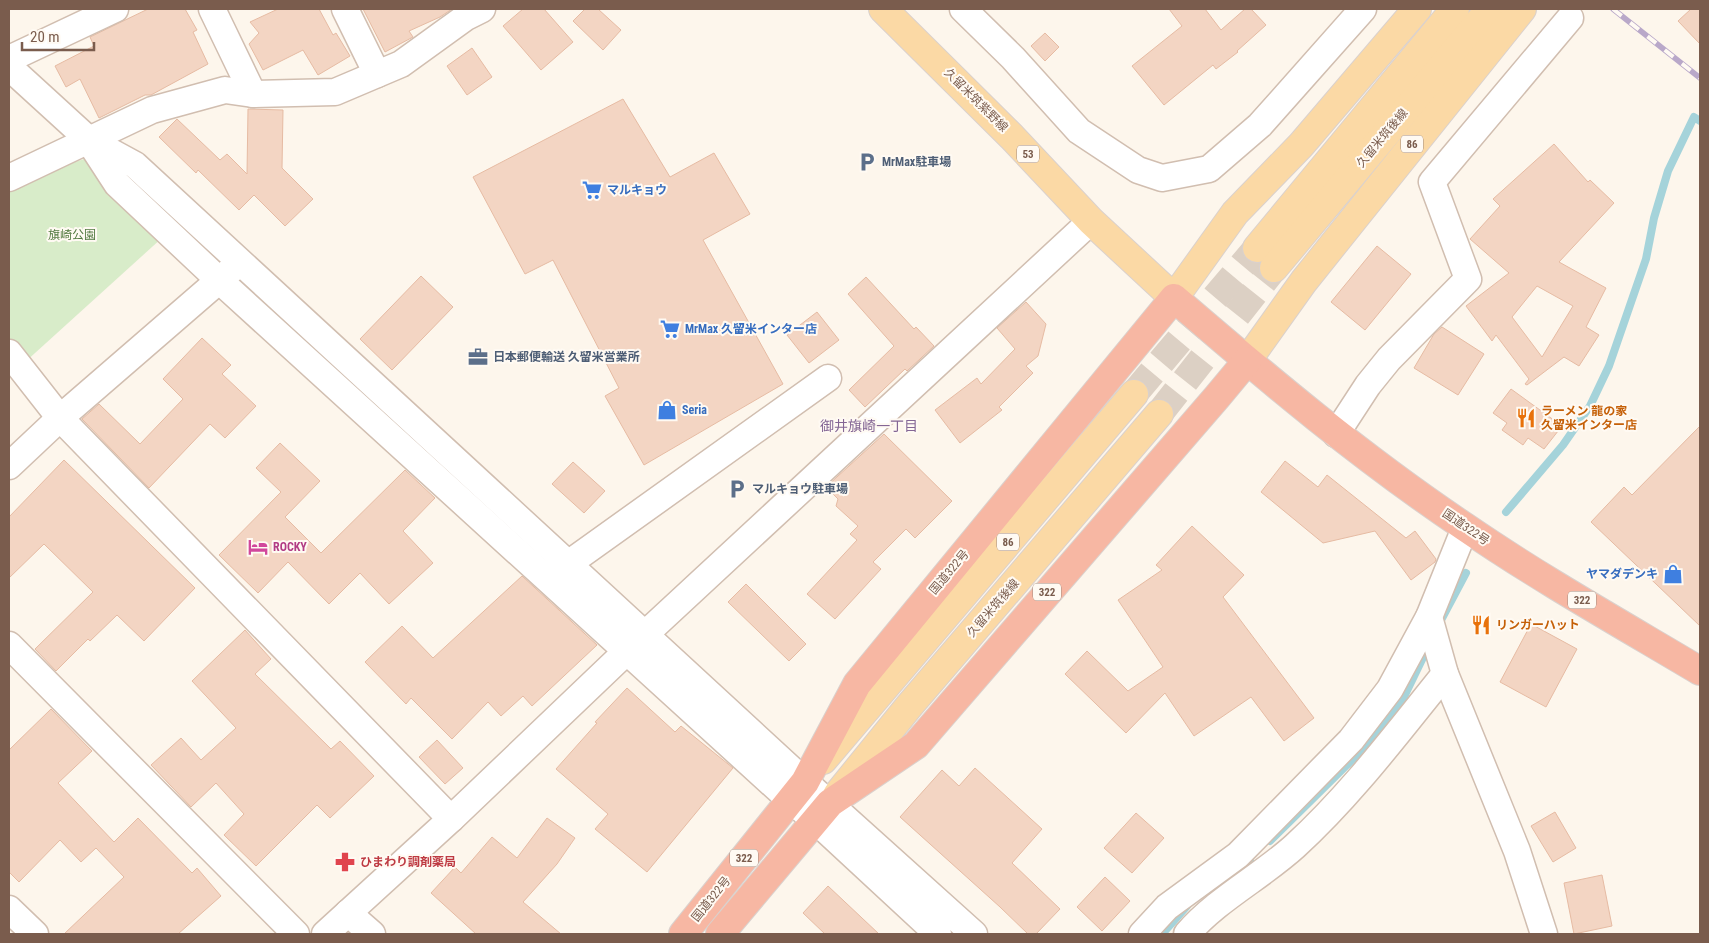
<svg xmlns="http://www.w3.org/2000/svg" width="1709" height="943" font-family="'Roboto Condensed','Noto Sans JP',sans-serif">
  <rect width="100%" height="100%" fill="#fdf6ec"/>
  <!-- green -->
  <path fill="#d8ecc9" d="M84 159 163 237 24 363 9 344V188L43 173Z"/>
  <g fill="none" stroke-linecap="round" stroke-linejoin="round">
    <!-- stream -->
    <g stroke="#a5d3da" stroke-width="8">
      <path d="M1506 512 1563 445 1590 406 1609 366 1646 259 1654 218 1668 171 1694 117 1700 121"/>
      <path d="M1439 624 1466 573"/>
      <path d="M1270 841 1352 760 1400 705 1430 643"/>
      <path d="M1223 881 1240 870 1250 861"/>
      <path d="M1162 934 1187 906"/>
    </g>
  </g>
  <!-- building -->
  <g fill="#f3d5c3" stroke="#e6bba3" fill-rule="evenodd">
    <path d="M148 9H185L197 30 193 32 208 64 151 95H145L99 118 80 79 66 87 55 66 94 46 90 37Z"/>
    <path d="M278 9H319L333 35 336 33 350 56 318 75 303 50 263 70 249 44 259 33 250 22Z"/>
    <path d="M363 9H452L440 17 409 31 413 37 385 52Z"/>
    <path d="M523 9H544L573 42 541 70 503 26Z"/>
    <path d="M585 9H598L621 30 603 50 573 21Z"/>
    <path d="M1169 9H1205L1221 30 1245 9H1251L1266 25 1237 51 1238 52 1216 69 1213 65 1164 105 1132 66 1182 26Z"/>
    <path d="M1691 9H1700V44L1678 21Z"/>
    <path d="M1045 33 1059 47 1045 61 1031 46Z"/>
    <path d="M472 48 492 77 467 95 447 66Z"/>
    <path d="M623 99 670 177 714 153 750 214 703 240 783 384 644 465 605 396 619 388 553 260 525 274 473 177Z"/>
    <path d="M248 109 283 110 282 168 313 199 285 226 254 195 239 210 198 170 196 173 159 137 177 119 220 160 227 154 247 174Z"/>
    <path d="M1554 144 1588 182 1590 180 1614 203 1559 262 1606 288 1586 327 1599 335 1579 366 1564 357 1527 385 1525 384 1529 379 1496 335 1492 341 1466 306 1509 273 1470 239 1500 206 1493 199ZM1537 286 1573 306 1542 357 1512 317Z"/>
    <path d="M1377 246 1411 274 1365 330 1331 302Z"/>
    <path d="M421 276 453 307 392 370 360 339Z"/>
    <path d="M866 277 914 329 916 327 934 346 907 371 905 369 865 407 849 390 894 346 848 294Z"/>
    <path d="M1026 302 1046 324 1038 356 1026 366 1033 373 999 407 1002 410 960 443 935 410 977 378 981 384 1015 349 997 328Z"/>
    <path d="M817 312 839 340 809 363 787 335Z"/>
    <path d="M1442 327 1484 354 1458 395 1414 368 1434 334Z"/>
    <path d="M202 338 231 365 222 374 256 406 225 438 210 424 149 488 82 419 99 404 140 444 183 399 163 379Z"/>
    <path d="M1511 389 1562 426 1544 449 1528 438 1523 445 1502 430 1507 423 1493 413Z"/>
    <path d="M1700 426V626L1591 522 1624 487 1632 495Z"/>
    <path d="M884 434 952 501 915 538 906 529 873 562 881 569 835 619 807 594 857 540 850 534 858 526 836 506 838 499 826 487Z"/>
    <path d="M280 443 320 481 285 517 321 553 405 470 435 498 403 531 433 563 389 604 360 573 329 604 288 562 258 593 219 555 281 492 256 468Z"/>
    <path d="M64 460 195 588 144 641 117 615 90 641 88 639 56 671 35 649 93 592 44 544 9 578V517Z"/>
    <path d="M1285 461 1318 487 1327 475 1406 538 1415 531 1436 559 1435 562 1411 580 1375 531 1323 543 1261 492Z"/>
    <path d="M573 462 605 491 584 513 552 484Z"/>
    <path d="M1192 526 1244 575 1223 597 1314 718 1284 741 1251 697 1194 736 1165 693 1126 733 1065 674 1087 651 1128 691 1163 667 1118 600 1162 570 1156 565Z"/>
    <path d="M522 576 597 645 532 706 523 696 501 716 488 702 452 739 411 698 406 704 365 662 402 626 433 658Z"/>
    <path d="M746 584 806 644 789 661 728 602Z"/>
    <path d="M1531 624 1577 649 1546 707 1500 682Z"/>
    <path d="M245 630 271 659 255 674 331 749 340 741 374 776 330 818 317 805 256 866 224 835 244 814 216 783 191 807 151 765 181 738 201 760 236 728 192 681Z"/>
    <path d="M627 688 675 732 681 726 733 768 647 872 595 829 608 814 556 769 597 723 595 722Z"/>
    <path d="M51 709 92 751 58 783 114 842 138 818 192 873 197 868 221 896 178 934H64L124 877 96 848 81 862 60 840 19 882 9 872V750Z"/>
    <path d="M437 740 463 768 445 784 419 757Z"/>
    <path d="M975 768 1042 829 1012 863 1060 909 1036 934H1028L1000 907 900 817 942 770 959 786Z"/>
    <path d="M1555 812 1576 848 1553 862 1531 826Z"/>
    <path d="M1136 813 1164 838 1132 873 1104 848Z"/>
    <path d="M547 818 575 838 557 864 523 902 561 934H476L431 893 455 867 461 873 492 837 517 858Z"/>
    <path d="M1602 875 1612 926 1574 934 1564 883Z"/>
    <path d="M1105 877 1130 901 1102 931 1077 907Z"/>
    <path d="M828 886 879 934H825L803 913Z"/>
  </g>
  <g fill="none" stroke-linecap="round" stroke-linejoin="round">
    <!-- major-tunnel -->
    <g stroke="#dcd0c4" stroke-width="28" stroke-dasharray="28 14" stroke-linecap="butt">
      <path d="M1134 394 1257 248"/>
      <path d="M1159 414 1274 268"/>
    </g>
    <defs>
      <g id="minor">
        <path d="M212 9 253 94"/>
        <path d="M345 9 377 74"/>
        <path d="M963 9 1013 58 1079 131 1138 170 1162 178 1209 169 1260 125 1363 9"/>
        <path d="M9 59 115 9"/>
        <path d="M9 67 89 140 135 165 805 782 974 934"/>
        <path d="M89 141 117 184 220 281 790 800 815 820 938 934"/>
        <path d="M9 178 152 110 225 90 253 94 335 92 401 64 466 17 482 9"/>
        <path d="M9 353 60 418 451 819"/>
        <path d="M1336 434 1368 385 1389 359 1468 279 1432 182 1570 18"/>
        <path d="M9 466 60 418 231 270"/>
        <path d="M568 564 828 378"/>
        <path d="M1429 617 1445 674 1517 851 1544 934"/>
        <path d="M9 645 296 934"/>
        <path d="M9 909 35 934"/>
        <path d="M348 913 372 934"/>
        <path d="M325 934 451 819 627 651 1091 221"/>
        <path d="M1142 934 1167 907 1238 855 1351 740 1390 689 1429 617 1465 528"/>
        <path d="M1187 934C1217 899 1261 877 1295 846 1351 795 1398 732 1445 674"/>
      </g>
      <g id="major">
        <path d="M883 9 1012 137 1091 221 1174 298 1235 213 1301 145 1417 9"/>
        <path d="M1257 248 1455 9"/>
        <path d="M1274 268 1490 9"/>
        <path d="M1247 361 1304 281 1522 9"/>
        <path d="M823 760 1134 394"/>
        <path d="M837 795 910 705 1159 414"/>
      </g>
      <g id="highway">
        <path d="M683 934 805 782 857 684 1174 298C1268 379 1362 458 1465 527 1541 579 1621 624 1700 671"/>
        <path d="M720 934 830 803 916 745 1217 397 1247 361"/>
      </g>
    </defs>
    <!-- minor casing -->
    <use href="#minor" stroke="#d1beb0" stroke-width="29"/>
    <!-- major casing -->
    <use href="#major" stroke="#dad1cd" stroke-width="30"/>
    <!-- highway casing -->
    <use href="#highway" stroke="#dad1cd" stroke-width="30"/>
    <!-- minor -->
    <use href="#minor" stroke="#fff" stroke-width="26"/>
    <!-- major -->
    <use href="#major" stroke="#fbd9a5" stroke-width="28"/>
    <!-- highway -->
    <use href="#highway" stroke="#f7b7a3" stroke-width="28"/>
    <defs>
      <path id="rail" d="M1613 9 1700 78"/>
    </defs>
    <!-- rail casing -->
    <use href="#rail" stroke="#b9a8c9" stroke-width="5.5"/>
    <!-- rail -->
    <use href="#rail" stroke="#fffaf3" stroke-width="4" stroke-dasharray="11" stroke-linecap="butt"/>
  </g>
  <!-- icons -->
  <defs>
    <symbol id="parking-bare" viewBox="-9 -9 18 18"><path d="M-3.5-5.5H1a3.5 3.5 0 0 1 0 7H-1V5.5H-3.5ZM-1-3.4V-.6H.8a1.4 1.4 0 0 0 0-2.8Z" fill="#5c6f8a" stroke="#fffaf3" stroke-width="2.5" paint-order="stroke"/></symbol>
    <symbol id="supermarket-bare" viewBox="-9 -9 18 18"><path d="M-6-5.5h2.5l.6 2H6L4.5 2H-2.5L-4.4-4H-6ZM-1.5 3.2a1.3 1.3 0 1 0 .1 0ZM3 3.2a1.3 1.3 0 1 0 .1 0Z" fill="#3f7fe0" stroke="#fffaf3" stroke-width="2.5" paint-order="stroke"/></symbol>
    <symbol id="office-bare" viewBox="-9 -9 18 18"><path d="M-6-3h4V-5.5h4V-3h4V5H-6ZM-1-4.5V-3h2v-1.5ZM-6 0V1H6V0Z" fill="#5c6f8a" stroke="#fffaf3" stroke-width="2.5" paint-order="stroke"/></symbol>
    <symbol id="shop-bare" viewBox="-9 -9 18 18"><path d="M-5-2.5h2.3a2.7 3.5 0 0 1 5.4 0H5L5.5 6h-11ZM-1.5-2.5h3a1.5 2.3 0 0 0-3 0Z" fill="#3f7fe0" stroke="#fffaf3" stroke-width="2.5" paint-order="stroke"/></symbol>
    <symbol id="restaurant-bare" viewBox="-9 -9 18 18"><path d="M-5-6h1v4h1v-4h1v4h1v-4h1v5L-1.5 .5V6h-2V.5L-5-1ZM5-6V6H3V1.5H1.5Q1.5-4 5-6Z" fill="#e8710a" stroke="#fffaf3" stroke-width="2.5" paint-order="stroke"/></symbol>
    <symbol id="hotel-bare" viewBox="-9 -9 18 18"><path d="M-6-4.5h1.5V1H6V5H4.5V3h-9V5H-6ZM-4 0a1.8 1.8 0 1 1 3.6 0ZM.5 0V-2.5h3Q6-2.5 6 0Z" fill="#d1479c" stroke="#fffaf3" stroke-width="2.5" paint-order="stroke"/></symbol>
    <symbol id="pharmacy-bare" viewBox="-9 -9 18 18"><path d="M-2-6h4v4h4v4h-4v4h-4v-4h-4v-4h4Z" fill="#e0444e" stroke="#fffaf3" stroke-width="2.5" paint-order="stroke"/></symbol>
  </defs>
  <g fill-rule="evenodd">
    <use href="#parking-bare" x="853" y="148" width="28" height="28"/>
    <use href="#supermarket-bare" x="578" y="176" width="28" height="28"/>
    <use href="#supermarket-bare" x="656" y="315" width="28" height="28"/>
    <use href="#office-bare" x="464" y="343" width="28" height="28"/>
    <use href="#shop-bare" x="653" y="396" width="28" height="28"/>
    <use href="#restaurant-bare" x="1512" y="404" width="28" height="28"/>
    <use href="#parking-bare" x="723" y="475" width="28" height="28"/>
    <use href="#hotel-bare" x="244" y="533" width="28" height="28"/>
    <use href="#shop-bare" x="1659" y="560" width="28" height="28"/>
    <use href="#restaurant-bare" x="1467" y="611" width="28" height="28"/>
    <use href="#pharmacy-bare" x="331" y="848" width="28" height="28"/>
  </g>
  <g text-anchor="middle" stroke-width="4" stroke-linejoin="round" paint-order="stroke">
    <!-- shield labels -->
    <g fill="#fffaf3" stroke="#a28b7f" stroke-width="1">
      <rect x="1401" y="135.5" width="22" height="17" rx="4"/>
      <rect x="1017" y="145.5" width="22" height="17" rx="4"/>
      <rect x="997" y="533.5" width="22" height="17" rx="4"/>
      <rect x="1033" y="583.5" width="28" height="17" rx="4"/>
      <rect x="1568" y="591.5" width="28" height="17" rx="4"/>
      <rect x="730" y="849.5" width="28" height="17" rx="4"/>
    </g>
    <g font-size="11" font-weight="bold" fill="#7a5c4d">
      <text x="1412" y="148">86</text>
      <text x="1028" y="158">53</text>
      <text x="1008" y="546">86</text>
      <text x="1047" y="596">322</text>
      <text x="1582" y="604">322</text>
      <text x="744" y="862">322</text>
    </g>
    <!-- street labels -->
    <g font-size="12" fill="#7a5c4d" stroke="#fffaf3">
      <text transform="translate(976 100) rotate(45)" y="4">久留米筑紫野線</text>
      <text transform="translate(1382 138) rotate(-50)" y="4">久留米筑後線</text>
      <text transform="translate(1466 527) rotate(34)" y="4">国道322号</text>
      <text transform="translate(949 572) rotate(-50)" y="4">国道322号</text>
      <text transform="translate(993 608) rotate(-49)" y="4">久留米筑後線</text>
      <text transform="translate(711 899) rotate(-51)" y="4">国道322号</text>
    </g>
    <!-- service labels -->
    <g font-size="12" font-weight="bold" fill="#4e5e75" stroke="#fffaf3" text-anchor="start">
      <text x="882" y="166">MrMax駐車場</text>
      <text x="493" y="361">日本郵便輸送 久留米営業所</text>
      <text x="752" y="493">マルキョウ駐車場</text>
    </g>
    <!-- shop labels -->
    <g font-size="12" font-weight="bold" fill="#366cbe" stroke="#fffaf3" text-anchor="start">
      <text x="607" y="194">マルキョウ</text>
      <text x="685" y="333">MrMax 久留米インター店</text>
      <text x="682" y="414">Seria</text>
      <text x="1658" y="578" text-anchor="end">ヤマダデンキ</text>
    </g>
    <!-- park labels -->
    <g font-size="12" fill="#537a41" stroke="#fffaf3">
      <text x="72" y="239">旗崎公園</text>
    </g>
    <!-- food labels -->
    <g font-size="12" font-weight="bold" fill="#c56008" stroke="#fffaf3" text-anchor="start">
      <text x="1541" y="415">ラーメン 龍の家<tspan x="1541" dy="14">久留米インター店</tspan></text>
      <text x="1496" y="629">リンガーハット</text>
    </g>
    <!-- hotel labels -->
    <g font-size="12" font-weight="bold" fill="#b23c85" stroke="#fffaf3" text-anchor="start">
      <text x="273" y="551">ROCKY</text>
    </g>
    <!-- health labels -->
    <g font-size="12" font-weight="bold" fill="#be3a42" stroke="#fffaf3" text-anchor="start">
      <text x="360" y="866">ひまわり調剤薬局</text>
    </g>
    <!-- neighbourhood labels -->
    <g font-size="14" fill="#846695" stroke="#fffaf3">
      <text x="869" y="431">御井旗崎一丁目</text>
    </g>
  </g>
  <!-- border -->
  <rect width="1709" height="943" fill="none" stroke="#7a5c4d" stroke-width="20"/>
  <!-- scale -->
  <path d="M22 42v8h72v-8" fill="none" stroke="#7a5c4d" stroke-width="2.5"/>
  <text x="30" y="42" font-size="15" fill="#7a5c4d" stroke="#fffaf3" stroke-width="4" paint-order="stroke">20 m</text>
</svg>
